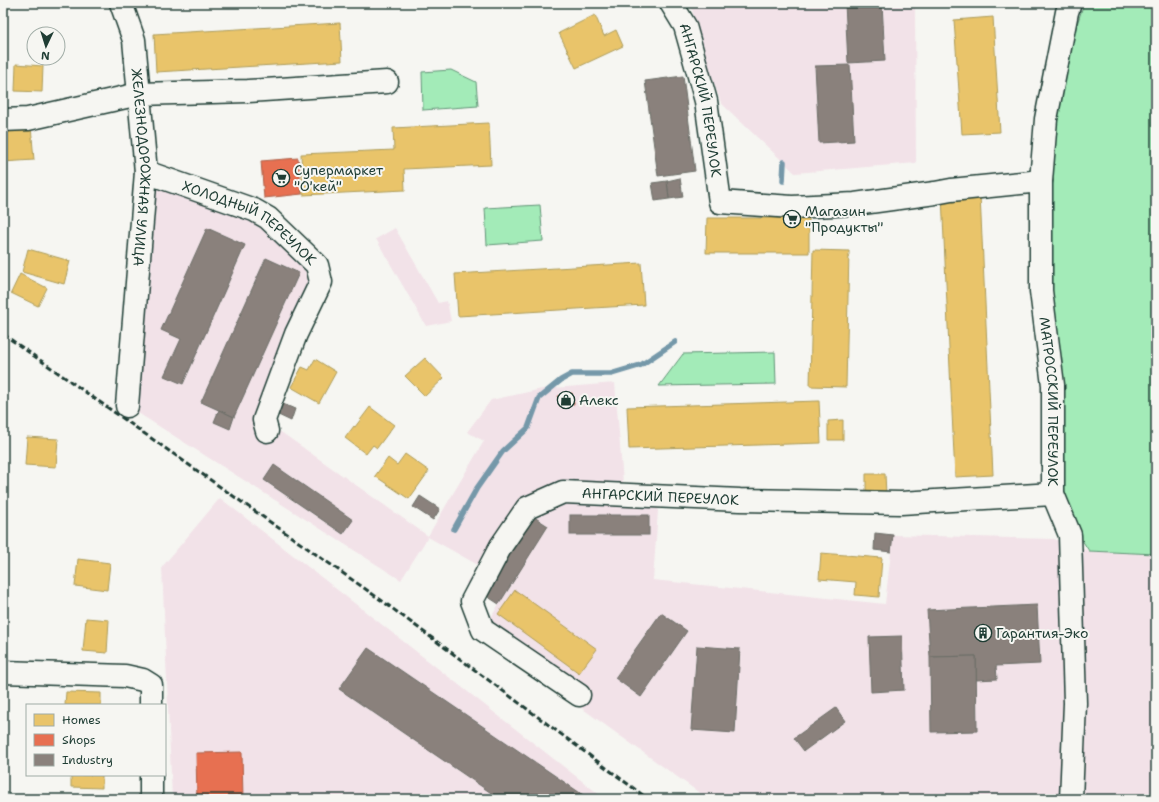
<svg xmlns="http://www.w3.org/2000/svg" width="1159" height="802" font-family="'Shantell Sans',sans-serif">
  <rect width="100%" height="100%" fill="#f6f6f2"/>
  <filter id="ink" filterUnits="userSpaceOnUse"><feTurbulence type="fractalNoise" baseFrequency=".025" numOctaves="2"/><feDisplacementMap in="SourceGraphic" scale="8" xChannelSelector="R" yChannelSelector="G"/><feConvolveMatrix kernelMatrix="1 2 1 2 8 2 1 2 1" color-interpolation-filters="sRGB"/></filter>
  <g filter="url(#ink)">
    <!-- built -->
    <g fill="#f2e2e8">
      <path d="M691 3H915L916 163 795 173 721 103 696 31Z"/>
      <path d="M146 172 254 210 317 265 264 420 428 536 484 441 467 432 491 400 542 389 615 383 624 495 659 497 653 580 885 604 891 552 874 550 875 533 893 535 1054 539 1089 551 1156 554V799H708L498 648 489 621 499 604 466 583 478 565 428 537 401 580 127 406Z"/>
      <path d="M395 228 438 303 447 301 451 321 426 326 376 239Z"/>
      <path d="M220 498 605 799H172L162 567Z"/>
    </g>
    <!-- green -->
    <g fill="#a3ebb8" stroke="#619476">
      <path d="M1084 3H1149L1156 21V554L1089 551 1053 494 1046 119Z"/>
      <path d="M451 70 476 82 478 106 423 110 422 72Z"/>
      <path d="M540 205 543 241 487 245 485 208Z"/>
      <path d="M775 352 776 384 659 386 683 354Z"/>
    </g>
    <!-- homes -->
    <g fill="#e9c46a" stroke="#ac9c5a">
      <path d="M595 15 604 36 616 30 623 46 576 68 559 33Z"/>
      <path d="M993 17 1000 132 962 134 954 20Z"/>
      <path d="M340 23 342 61 156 72 154 34Z"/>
      <path d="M16 64 43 66 42 92 15 91Z"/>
      <path d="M489 123 491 165 404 169 405 190 303 195 301 154 394 150 393 128Z"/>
      <path d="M31 126 34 160 3 162V128Z"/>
      <path d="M980 195 993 475 955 477 942 196Z"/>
      <path d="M707 218H809V253H706Z"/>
      <path d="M28 249 70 261 64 284 22 272Z"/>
      <path d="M813 250 849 251 846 387 810 386Z"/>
      <path d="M641 263 644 305 458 316 455 274Z"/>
      <path d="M20 274 47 288 38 306 11 293Z"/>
      <path d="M425 358 444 378 425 396 405 376Z"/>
      <path d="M315 359 336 372 319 403 291 387 302 367 309 370Z"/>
      <path d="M819 401 821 443 629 449 627 407Z"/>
      <path d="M370 407 394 425 377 448 373 445 366 454 345 438 354 426 355 427Z"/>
      <path d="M843 420V440H828V421Z"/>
      <path d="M27 437 58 439 56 467 25 465Z"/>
      <path d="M405 454 429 471 409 499 375 476 388 458 397 465Z"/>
      <path d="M866 474H885L886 494H866Z"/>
      <path d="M821 553 882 558 879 597 855 595 856 582 819 579Z"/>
      <path d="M78 559 110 563 107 590 75 586Z"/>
      <path d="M515 590 597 649 579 673 498 614Z"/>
      <path d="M86 618 109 620 107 653 83 651Z"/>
      <path d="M66 692 101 693V705H65Z"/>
      <path d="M71 775H102V788L71 787Z"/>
    </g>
    <!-- shops -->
    <g fill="#e76f51" stroke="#ab6048">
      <path d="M298 158 302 194 264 198 261 161Z"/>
      <path d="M572 393 574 404 560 406 558 396Z"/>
      <path d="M242 752 243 799H197L196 753Z"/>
    </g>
    <!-- industry -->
    <g fill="#8a817c" stroke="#6a6d66">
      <path d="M845 3H882L885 61 848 63Z"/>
      <path d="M850 65 854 141 819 143 815 66Z"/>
      <path d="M683 76 695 171 658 176 645 81Z"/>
      <path d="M680 178 683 197 669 199 667 181Z"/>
      <path d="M667 181 669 199 655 201 652 183Z"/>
      <path d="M207 228 245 245 183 384 164 376 181 339 161 330Z"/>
      <path d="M266 258 299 273 234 417 201 402Z"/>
      <path d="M276 401 295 409 291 421 272 412Z"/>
      <path d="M219 410 234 417 230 429 214 422Z"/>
      <path d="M274 465 353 520 343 534 264 480Z"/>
      <path d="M420 496 440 509 433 520 413 507Z"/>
      <path d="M531 515 548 526 499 604 482 593Z"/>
      <rect x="570" y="515" width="79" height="20"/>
      <path d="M875 533 893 535 891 552 874 550Z"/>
      <path d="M1037 605 1040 664 996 666 997 679 976 680V656L930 657 927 610Z"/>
      <path d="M661 613 687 631 641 697 615 678Z"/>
      <path d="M902 636 904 690 871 692 869 637Z"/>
      <path d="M697 646 740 649 735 733 691 730Z"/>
      <path d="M368 648 589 799H500L339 689Z"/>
      <path d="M976 656 977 731 931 732 930 657Z"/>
      <path d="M836 708 845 721 804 751 794 738Z"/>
    </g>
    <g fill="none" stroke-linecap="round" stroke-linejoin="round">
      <!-- stream -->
      <g stroke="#7498a9" stroke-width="5.5">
        <path d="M783 181 784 162"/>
        <path d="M454 529 477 488 503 451 528 428 539 398 561 380 572 374H611L641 365 675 342"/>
      </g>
      <defs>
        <g id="street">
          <path id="s1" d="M121 3 134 40 146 172 127 406"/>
          <path id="s2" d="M671 3 685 26 706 101 720 202 792 207 855 204 935 193 951 190 1041 181"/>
          <path id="s3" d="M1070 3 1067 12 1046 119 1041 181V291L1053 385V494L1070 535 1075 703 1071 799"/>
          <path d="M3 120 28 119 139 94 248 91 387 82"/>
          <path id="s4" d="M146 172 254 210 268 218 317 265 321 282 296 334 264 420 267 431"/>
          <path d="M3 672 125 676 143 680 151 685V705"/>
          <path id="s5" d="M579 695 483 630 472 601 501 546 527 508 563 492 740 500 901 503 1053 494"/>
          <path d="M151 775V799"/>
        </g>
      </defs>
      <!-- street casing -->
      <use href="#street" stroke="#1f3d34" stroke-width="25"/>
      <!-- street -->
      <use href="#street" stroke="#f6f6f2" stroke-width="22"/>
      <!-- rail -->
      <path stroke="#1f3d34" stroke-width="3" stroke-dasharray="6 3" stroke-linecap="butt" d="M3 334 381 600 648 799"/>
    </g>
  </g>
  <!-- icons -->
  <defs>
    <symbol id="supermarket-ring" viewBox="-11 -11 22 22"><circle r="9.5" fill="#f6f6f2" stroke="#1f3d34" stroke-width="1.5"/><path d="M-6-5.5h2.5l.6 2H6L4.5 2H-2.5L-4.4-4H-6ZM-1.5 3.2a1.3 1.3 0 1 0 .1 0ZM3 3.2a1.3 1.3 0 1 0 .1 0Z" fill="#1f3d34"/></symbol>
    <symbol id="shop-ring" viewBox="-11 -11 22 22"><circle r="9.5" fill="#f6f6f2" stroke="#1f3d34" stroke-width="1.5"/><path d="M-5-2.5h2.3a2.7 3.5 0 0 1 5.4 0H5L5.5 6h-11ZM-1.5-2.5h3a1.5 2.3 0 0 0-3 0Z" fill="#1f3d34"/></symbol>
    <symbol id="building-ring" viewBox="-11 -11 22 22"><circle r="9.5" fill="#f6f6f2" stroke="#1f3d34" stroke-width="1.5"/><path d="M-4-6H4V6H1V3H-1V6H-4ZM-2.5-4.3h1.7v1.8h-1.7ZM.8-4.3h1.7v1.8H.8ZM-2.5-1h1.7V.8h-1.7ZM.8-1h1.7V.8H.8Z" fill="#1f3d34"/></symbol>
  </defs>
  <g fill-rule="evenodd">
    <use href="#supermarket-ring" x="271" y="168" width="20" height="20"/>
    <use href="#supermarket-ring" x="782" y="209" width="20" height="20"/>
    <use href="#shop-ring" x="556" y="390" width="20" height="20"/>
    <use href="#building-ring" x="973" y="623" width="20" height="20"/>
  </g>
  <g text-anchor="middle" stroke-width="4" stroke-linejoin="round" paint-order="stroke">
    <!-- street labels -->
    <g font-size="14" fill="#1f3d34" stroke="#f6f6f2">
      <text dy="5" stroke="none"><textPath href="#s2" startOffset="103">АНГАРСКИЙ ПЕРЕУЛОК</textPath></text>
      <text dy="5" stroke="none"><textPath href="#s1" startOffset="167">ЖЕЛЕЗНОДОРОЖНАЯ УЛИЦА</textPath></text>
      <text dy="5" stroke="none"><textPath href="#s4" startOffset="117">ХОЛОДНЫЙ ПЕРЕУЛОК</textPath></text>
      <text dy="5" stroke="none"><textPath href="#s3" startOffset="402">МАТРОССКИЙ ПЕРЕУЛОК</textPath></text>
      <text dy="5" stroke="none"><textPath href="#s5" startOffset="392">АНГАРСКИЙ ПЕРЕУЛОК</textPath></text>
    </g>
    <!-- poi labels -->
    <g font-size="14" fill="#1f3d34" stroke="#f6f6f2" text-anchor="start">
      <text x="294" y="175">Супермаркет<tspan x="294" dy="16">"О'кей"</tspan></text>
      <text x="805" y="216">Магазин<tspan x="805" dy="16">"Продукты"</tspan></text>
      <text x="579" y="405">Алекс</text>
      <text x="996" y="638">Гарантия-Эко</text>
    </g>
  </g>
  <!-- margin -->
  <rect width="1159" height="802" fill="none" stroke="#f6f6f2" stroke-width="16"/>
  <rect x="8" y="8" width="1143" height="786" fill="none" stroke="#1f3d34" stroke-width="1.5" filter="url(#ink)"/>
  <!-- legend -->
  <rect x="26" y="704" width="140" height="72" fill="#f6f6f2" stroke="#a0aca6"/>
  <rect x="34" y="714" width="20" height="12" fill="#e9c46a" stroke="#a0aca6"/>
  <text x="62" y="724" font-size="12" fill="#1f3d34">Homes</text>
  <rect x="34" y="734" width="20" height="12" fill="#e76f51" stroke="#a0aca6"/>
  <text x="62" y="744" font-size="12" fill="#1f3d34">Shops</text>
  <rect x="34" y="754" width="20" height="12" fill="#8a817c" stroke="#a0aca6"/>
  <text x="62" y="764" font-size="12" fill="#1f3d34">Industry</text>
  <!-- north arrow -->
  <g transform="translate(46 46) rotate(184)"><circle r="19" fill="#f6f6f2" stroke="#a0aca6"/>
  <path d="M0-3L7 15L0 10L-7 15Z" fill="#1f3d34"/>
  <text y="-6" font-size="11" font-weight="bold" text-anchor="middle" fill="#1f3d34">N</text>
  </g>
</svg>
